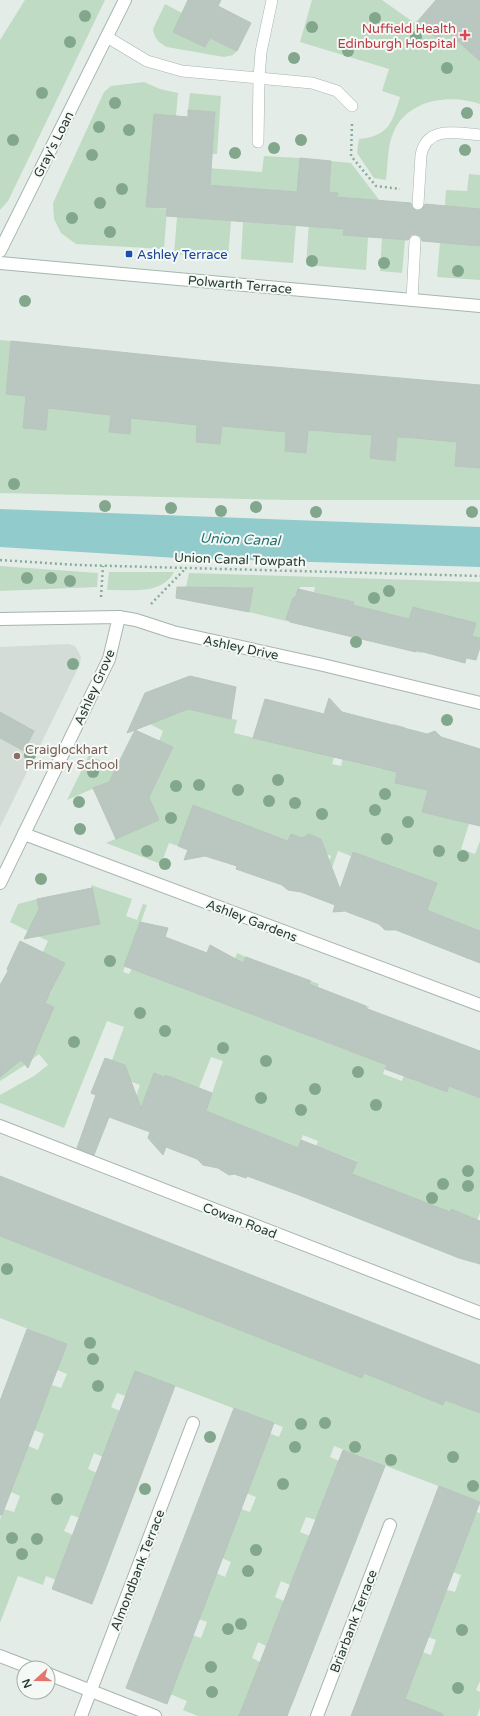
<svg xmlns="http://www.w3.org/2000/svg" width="480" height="1716" font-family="'Varela Round',sans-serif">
  <rect width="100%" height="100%" fill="#e4ece7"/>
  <!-- built -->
  <path fill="#d3dcd6" d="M68 644 75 646 78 651 81 657 80 664 0 827V647Z"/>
  <!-- green -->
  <g fill="#c0dbc3">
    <path d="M25 0H105L8 201 0 210V40Z"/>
    <path d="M312 0H382L437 39 445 30 480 61V104C450 94 409 99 394 131 387 146 388 164 386 180L374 178 357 153 359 139C389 136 392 123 400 97L382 91 389 69 300 42Z"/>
    <path d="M165 4 182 13 173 32 206 46 210 38 237 51 233 55 224 57 167 47C159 43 154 38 153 29Z"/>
    <path d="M144 82 160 89 178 93 176 116 154 114 146 207 167 209 164 249 76 244 61 233 54 219 53 203 104 92 111 86Z"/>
    <path d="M190 93 221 96 217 154H209L207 168 262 172 264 156 300 158 297 192 192 183 194 146 213 147 215 112 188 110Z"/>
    <path d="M331 161 351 163 380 201 346 198 343 235 368 237 366 270 306 265 309 222 335 224 338 193 329 192Z"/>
    <path d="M469 174 480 175V209L445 206 446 190 467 191Z"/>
    <path d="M177 217 231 221 228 258 174 254Z"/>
    <path d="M243 222 296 226 293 263 241 259Z"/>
    <path d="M382 238 405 240 402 273 380 271Z"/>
    <path d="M440 242 480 246V280L437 277Z"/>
    <path d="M0 340 11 341 6 394 26 396 23 428 46 430 49 399 111 410 109 432 130 434 132 412 164 422 177 423 198 419 196 441 220 444 222 421 259 366 252 429 266 430V426L287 428 285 450 306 453 308 430 328 432 330 410 372 435 370 458 395 461 397 437 415 438 418 402 438 440 457 442 455 466 480 468V466V500H289L0 493Z"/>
    <path d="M0 566 98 573 97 587 0 591Z"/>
    <path d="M109 572H174C161 596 130 589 107 590Z"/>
    <path d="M189 573 480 582V638L472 636 475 623 454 617 451 626 422 653 416 652 426 610 413 607 409 619 387 613 384 621 346 635 354 602 314 592 315 587H300L299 593 293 598 291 603 293 606 290 622 249 612 253 588 186 587Z"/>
    <path d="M192 707 193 710 237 720 234 733 334 757 332 764 341 766 352 721 357 723 348 761 382 769 393 724 405 727 404 734 406 735 395 783 414 787 430 781 422 812 435 815 477 799 461 849 475 854 480 841V931L469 959 465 958 476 929 430 911 422 933 388 865 353 852 351 856 338 851 323 893 319 891 331 856 319 851 322 842 321 839 309 834 302 838 291 834 275 875H273L286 840 252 827 224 856 236 821 193 805 178 846 169 843 161 864 106 843 159 820 148 793 122 776 67 800 89 755 115 768 118 764 156 782 173 747 159 741 163 731 150 724Z"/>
    <path d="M91 885 132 899 126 916 137 920 143 904 147 905 123 972 129 974 132 968 175 984 235 959 237 953 246 957 228 1005 293 1029 311 981 319 984 307 1014 309 1036 349 1051 366 1006H369L353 1047 388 1060 383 1074 402 1081 407 1067 413 1080 447 1092 458 1064 467 1068 459 1090 480 1098V1213L462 1259 453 1256 451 1210 446 1220 352 1175 357 1161 327 1150 309 1165 318 1141 303 1135 297 1150 276 1142 262 1182 256 1180 272 1138 206 1111 223 1061 211 1057 195 1098 180 1081 165 1075 164 1077 154 1074 134 1126 126 1123 140 1085 122 1078 125 1065 114 1061 111 1063 124 1027 107 1021 64 1128 0 1103V1095L34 1076 48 1065 39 1054 25 1065 0 1081V1077L16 1064 0 1044V1023L40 1040 54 1007 8 987 6 974 50 995 65 963 43 952 48 941 10 922 18 904 37 899 45 935 99 924Z"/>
    <path d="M0 1236 362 1378 376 1341 377 1378 386 1382 390 1371C400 1383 406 1398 423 1392L480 1412V1502L334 1446 330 1457 339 1461 316 1520 306 1517 300 1532 310 1536 290 1585 281 1581 275 1597 284 1601 266 1646 258 1642 252 1658 260 1662 239 1716H198L183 1710 187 1701 170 1694 192 1635 201 1638 207 1622 198 1619 216 1573 225 1577 231 1562 222 1558 241 1509 250 1512 256 1497 246 1493 269 1433 279 1437 283 1427 175 1386 126 1396 117 1393 111 1407 120 1411 103 1457 94 1453 88 1469 97 1473 80 1518 71 1515 64 1531 73 1535 56 1580 46 1576 43 1585 18 1576 0 1623V1519L4 1509 14 1512 20 1496 11 1492 28 1446 38 1450 44 1434 34 1430 52 1385 61 1388 67 1374 57 1370 67 1344 0 1318Z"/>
    <path d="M476 1512 480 1513V1681L476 1690 480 1692V1708L477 1716H407L405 1699 422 1652 431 1655 436 1640 428 1637 447 1590 455 1592 461 1575 453 1572Z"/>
  </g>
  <!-- water -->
  <path fill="#92cbcb" d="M0 509 480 527V567L177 558 0 547Z"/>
  <!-- building -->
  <g fill="#bac7c0" stroke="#b7c5bd">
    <path d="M188 0H221L218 6 251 23 237 51 210 38 205 47 173 32Z"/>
    <path d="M436 0H480V61L445 30 438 39 416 23Z"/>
    <path d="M188 110 215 112 210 185 297 192 300 158 331 161 329 192 338 193 337 197 411 203 412 207 417 211 421 210 425 204 480 209V246L422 241 421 237 416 234 411 235 408 240 343 235 344 229 166 216 167 208 146 207 154 114 188 117Z"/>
    <path d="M11 341 228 363 480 385V468L455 466 457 442 415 438 397 437 395 461 370 458 372 435 308 430 306 453 285 451 286 432 222 426 220 444 196 442 197 425 131 418 130 434 109 432 111 415 48 408 46 430 23 428 26 396 6 394Z"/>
    <path d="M177 587 253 588 249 612 176 598Z"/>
    <path d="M298 589 354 602 353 605 409 619 413 607 476 623 472 636 480 638V647L476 660 466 658 465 663 416 650V652L290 622V620L286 619 293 598 296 596Z"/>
    <path d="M190 676 236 687 231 719 188 709 135 730 173 747 149 797 159 820 116 839 93 788 109 782 135 730 127 733 145 693Z"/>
    <path d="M329 698 342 712 427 734 435 731 441 737 480 749V826L422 812 428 790 395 783 397 772 253 738 265 699 324 714Z"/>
    <path d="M0 712 34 731 24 751 0 738Z"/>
    <path d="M193 805 288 841 291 834 302 838 309 834 321 839 340 889 353 852 437 883 427 910 480 931V963L396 930H385L379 924 345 911 333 912 335 905 301 892 288 890 282 885 236 869 237 866 205 856 184 860 188 850 178 846Z"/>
    <path d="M92 888 100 924 24 939 39 909 37 899Z"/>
    <path d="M140 922 168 928 165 937 207 953 210 945 243 963 246 957 311 981 309 984 366 1006 365 1008 480 1051V1098L449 1086 447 1092 385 1069 387 1065 124 966Z"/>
    <path d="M20 941 65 963 45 1003 54 1007 28 1068 21 1060 0 1077V985L8 971 7 969Z"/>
    <path d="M105 1058 125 1065 141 1108 154 1073 164 1077 165 1075 212 1093 206 1111 298 1148 301 1140 357 1162 352 1174 450 1212 451 1209 480 1221V1264L459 1258 299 1195 247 1176 246 1178 234 1174 229 1175 218 1168 203 1165 197 1159 166 1147 163 1155 148 1138 150 1132 109 1117 94 1155 77 1148 96 1095 91 1093Z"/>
    <path d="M0 1176 480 1365V1413L445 1400 443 1405 364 1373 362 1378 0 1236Z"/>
    <path d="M27 1329 67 1344 2 1515H0V1401Z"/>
    <path d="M135 1371 175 1386 92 1604 52 1589Z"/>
    <path d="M234 1408 274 1423 167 1704 126 1688Z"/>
    <path d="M343 1450 385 1466 293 1701 287 1716H239Z"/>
    <path d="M439 1486 480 1502 405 1699 443 1714V1716H351Z"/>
  </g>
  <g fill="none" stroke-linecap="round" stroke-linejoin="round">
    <defs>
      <g id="lane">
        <path d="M107 37 147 61 182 71 312 83 337 91 352 106"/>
        <path d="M258 142 259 78 261 52 272 0"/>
        <path d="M418 204 421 155C427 125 457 133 480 135"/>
        <path d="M412 300 415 241"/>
      </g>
      <g id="street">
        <path d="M0 619 119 617 136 620 173 632 323 665 480 703"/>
        <path d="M24 834 480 1005"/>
        <path d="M0 883 109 659 119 617"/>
        <path d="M0 1126 480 1313"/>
        <path d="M0 1656 31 1668"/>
        <path d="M48 1674 155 1716"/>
        <path d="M81 1716 193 1423"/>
        <path d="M317 1716 390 1525"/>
      </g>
      <g id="secondary">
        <path d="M0 251 125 0"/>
        <path d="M0 263 480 306"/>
      </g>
    </defs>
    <!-- lane casing -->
    <use href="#lane" stroke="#a7b4ad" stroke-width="12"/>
    <!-- street casing -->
    <use href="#street" stroke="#a7b4ad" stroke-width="14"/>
    <!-- secondary casing -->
    <use href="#secondary" stroke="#a4b7ad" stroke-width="14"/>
    <!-- path -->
    <g stroke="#88ac9b" stroke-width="2.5" stroke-dasharray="2 3" stroke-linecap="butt">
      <path d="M352 124 351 156 376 186 400 189"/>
      <path d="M0 560 78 565 480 576"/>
      <path d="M101 597 103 566"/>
      <path d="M151 604 186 568"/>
    </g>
    <!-- lane -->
    <use href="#lane" stroke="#fff" stroke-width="11"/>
    <!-- street -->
    <use href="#street" stroke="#fff" stroke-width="12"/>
    <!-- secondary -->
    <use href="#secondary" stroke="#fff" stroke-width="12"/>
  </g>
  <!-- trees -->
  <g fill="#83a78c">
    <circle cx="85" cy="16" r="6"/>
    <circle cx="375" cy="18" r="6"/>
    <circle cx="312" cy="27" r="6"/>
    <circle cx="416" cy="37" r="6"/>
    <circle cx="70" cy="42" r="6"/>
    <circle cx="348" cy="51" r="6"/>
    <circle cx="294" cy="58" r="6"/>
    <circle cx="447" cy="68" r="6"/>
    <circle cx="42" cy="93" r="6"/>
    <circle cx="115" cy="103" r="6"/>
    <circle cx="467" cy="113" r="6"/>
    <circle cx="99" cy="127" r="6"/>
    <circle cx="129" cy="130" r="6"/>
    <circle cx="13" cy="140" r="6"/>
    <circle cx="301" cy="140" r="6"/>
    <circle cx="274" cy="148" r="6"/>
    <circle cx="465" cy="150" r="6"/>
    <circle cx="235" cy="153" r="6"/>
    <circle cx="92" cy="155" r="6"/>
    <circle cx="122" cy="189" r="6"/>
    <circle cx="100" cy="203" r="6"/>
    <circle cx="72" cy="218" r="6"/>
    <circle cx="110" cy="232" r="6"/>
    <circle cx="312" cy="261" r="6"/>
    <circle cx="384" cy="263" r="6"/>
    <circle cx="458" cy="271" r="6"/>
    <circle cx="25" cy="301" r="6"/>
    <circle cx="14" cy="484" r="6"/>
    <circle cx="105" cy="506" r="6"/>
    <circle cx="256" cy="507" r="6"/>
    <circle cx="171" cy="508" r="6"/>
    <circle cx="221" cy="511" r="6"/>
    <circle cx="316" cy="512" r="6"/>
    <circle cx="472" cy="512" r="6"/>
    <circle cx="27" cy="578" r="6"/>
    <circle cx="51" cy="578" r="6"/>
    <circle cx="70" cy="581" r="6"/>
    <circle cx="389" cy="591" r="6"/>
    <circle cx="374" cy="598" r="6"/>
    <circle cx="356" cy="642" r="6"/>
    <circle cx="73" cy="664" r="6"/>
    <circle cx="447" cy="720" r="6"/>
    <circle cx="30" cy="755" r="6"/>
    <circle cx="93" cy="772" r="6"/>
    <circle cx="278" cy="780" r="6"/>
    <circle cx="199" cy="785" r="6"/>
    <circle cx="176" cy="786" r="6"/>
    <circle cx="238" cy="790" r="6"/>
    <circle cx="385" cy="794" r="6"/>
    <circle cx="269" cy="801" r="6"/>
    <circle cx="79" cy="802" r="6"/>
    <circle cx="295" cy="803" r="6"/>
    <circle cx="375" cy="810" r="6"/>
    <circle cx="322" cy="814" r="6"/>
    <circle cx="171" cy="818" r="6"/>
    <circle cx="408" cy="822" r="6"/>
    <circle cx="80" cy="829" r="6"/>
    <circle cx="387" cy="839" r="6"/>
    <circle cx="147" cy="851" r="6"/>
    <circle cx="439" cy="851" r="6"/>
    <circle cx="463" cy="856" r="6"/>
    <circle cx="165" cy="864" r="6"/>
    <circle cx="41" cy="879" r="6"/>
    <circle cx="110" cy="961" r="6"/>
    <circle cx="140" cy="1013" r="6"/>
    <circle cx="165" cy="1031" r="6"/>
    <circle cx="74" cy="1042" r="6"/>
    <circle cx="223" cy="1048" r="6"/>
    <circle cx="266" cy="1061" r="6"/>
    <circle cx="358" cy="1072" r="6"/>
    <circle cx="315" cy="1089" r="6"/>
    <circle cx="261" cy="1098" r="6"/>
    <circle cx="376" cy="1105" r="6"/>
    <circle cx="301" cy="1110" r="6"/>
    <circle cx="468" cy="1171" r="6"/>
    <circle cx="443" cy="1184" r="6"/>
    <circle cx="468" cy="1186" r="6"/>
    <circle cx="432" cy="1198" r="6"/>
    <circle cx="7" cy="1269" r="6"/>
    <circle cx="90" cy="1343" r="6"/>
    <circle cx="93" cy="1359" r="6"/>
    <circle cx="98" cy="1386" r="6"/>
    <circle cx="325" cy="1423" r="6"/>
    <circle cx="301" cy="1424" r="6"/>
    <circle cx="210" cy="1437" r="6"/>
    <circle cx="295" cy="1447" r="6"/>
    <circle cx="355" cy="1447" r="6"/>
    <circle cx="453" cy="1457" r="6"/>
    <circle cx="391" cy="1460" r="6"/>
    <circle cx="283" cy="1484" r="6"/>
    <circle cx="473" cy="1486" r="6"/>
    <circle cx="145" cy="1489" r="6"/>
    <circle cx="57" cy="1499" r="6"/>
    <circle cx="12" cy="1538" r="6"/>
    <circle cx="37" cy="1539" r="6"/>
    <circle cx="256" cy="1550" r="6"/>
    <circle cx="22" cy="1554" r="6"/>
    <circle cx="248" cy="1571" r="6"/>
    <circle cx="241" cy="1624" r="6"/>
    <circle cx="228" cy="1629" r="6"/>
    <circle cx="462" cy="1630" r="6"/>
    <circle cx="211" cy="1667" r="6"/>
    <circle cx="458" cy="1688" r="6"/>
    <circle cx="212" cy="1692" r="6"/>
  </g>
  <!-- markers -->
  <path fill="#e0444e" stroke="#f5f9f6" stroke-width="1.5" d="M463 29h4v4h4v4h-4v4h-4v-4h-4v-4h4z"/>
  <rect fill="#1a4fb4" stroke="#f5f9f6" stroke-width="1.5" x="125" y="250" width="8" height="8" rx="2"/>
  <circle fill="#8d6e63" stroke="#f5f9f6" stroke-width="1.5" cx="17" cy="756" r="4"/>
  <g text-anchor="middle" stroke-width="4" stroke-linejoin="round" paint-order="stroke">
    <!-- health labels -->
    <g font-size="13" fill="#be3a42" stroke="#f5f9f6" text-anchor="end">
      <text x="456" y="33">Nuffield Health<tspan x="456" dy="15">Edinburgh Hospital</tspan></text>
    </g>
    <!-- street labels -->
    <g font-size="13" fill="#263c32" stroke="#f5f9f6">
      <text transform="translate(53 144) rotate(-63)" y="5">Gray's Loan</text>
      <text transform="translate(240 284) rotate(5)" y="5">Polwarth Terrace</text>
      <text transform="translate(240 559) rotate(2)" y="5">Union Canal Towpath</text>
      <text transform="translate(241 647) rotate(12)" y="5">Ashley Drive</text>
      <text transform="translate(94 687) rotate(-66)" y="5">Ashley Grove</text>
      <text transform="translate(252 920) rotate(21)" y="5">Ashley Gardens</text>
      <text transform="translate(240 1220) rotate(21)" y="5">Cowan Road</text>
      <text transform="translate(137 1570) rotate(-69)" y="5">Almondbank Terrace</text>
      <text transform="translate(353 1621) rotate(-69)" y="5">Briarbank Terrace</text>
    </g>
    <!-- transit labels -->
    <g font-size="13" fill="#164399" stroke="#f5f9f6" text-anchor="start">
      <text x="137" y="259">Ashley Terrace</text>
    </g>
    <!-- education labels -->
    <g font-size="13" fill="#785e54" stroke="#f5f9f6" text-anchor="start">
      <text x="25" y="754">Craiglockhart<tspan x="25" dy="15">Primary School</tspan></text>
    </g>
    <!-- water labels -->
    <g font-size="14" font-style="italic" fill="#257272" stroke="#f5f9f6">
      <text transform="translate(240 539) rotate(2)" y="5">Union Canal</text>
    </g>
  </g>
  <!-- north arrow -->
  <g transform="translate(36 1680) rotate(249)"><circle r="19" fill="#f5f9f6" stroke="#a2ada8"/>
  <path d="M0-3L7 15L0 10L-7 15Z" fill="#e4756b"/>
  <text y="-6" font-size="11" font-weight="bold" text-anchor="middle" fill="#263c32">N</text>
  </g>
</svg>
